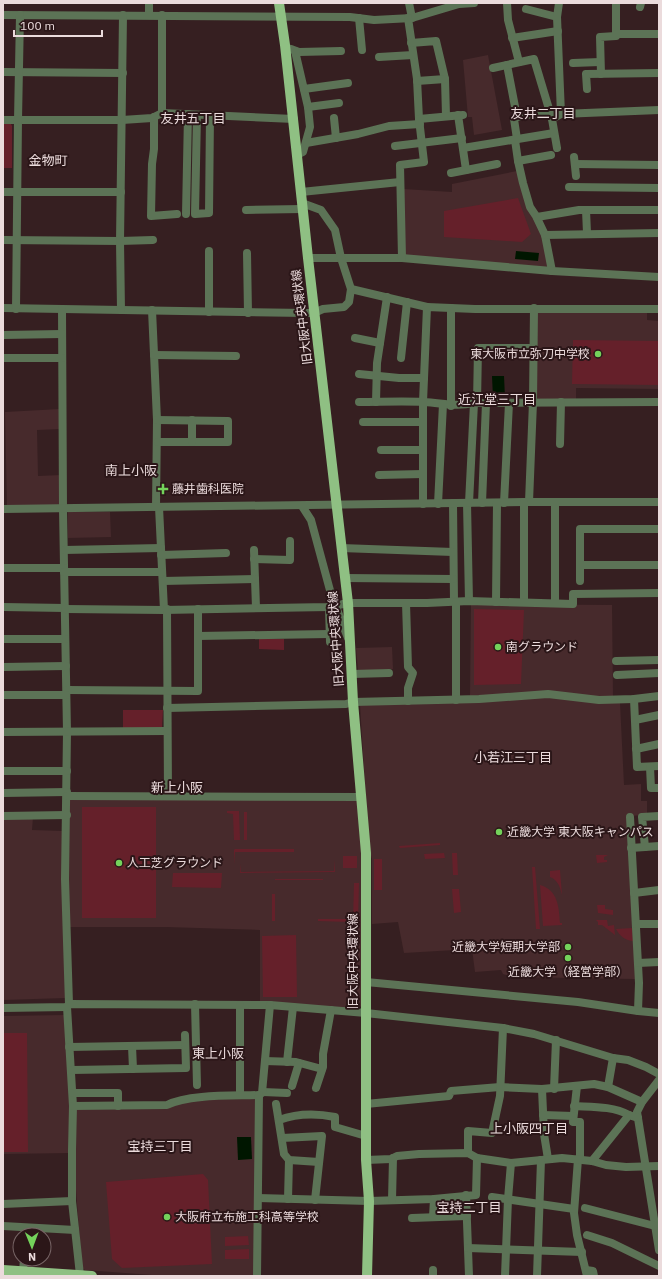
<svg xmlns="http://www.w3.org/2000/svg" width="662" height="1279" font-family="'IBM Plex Sans','Noto Sans JP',sans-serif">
  <rect width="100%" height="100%" fill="#361f21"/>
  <!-- built -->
  <g fill="#472a2c">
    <path d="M488 55 502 130 474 135 472 117H468L463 60Z"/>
    <path d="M517 171 542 234 550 267 407 257 404 253 403 189 452 192V184Z"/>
    <path d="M537 311 647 312V320L659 321V389L576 388V400L536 399Z"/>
    <path d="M60 409V429L37 430 38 476 61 475 60 506 7 507 5 412Z"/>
    <path d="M68 512H110L111 537 68 538Z"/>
    <path d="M471 604 612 605 613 697 470 696Z"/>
    <path d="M392 647 393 669 358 671 356 648Z"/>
    <path d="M544 697 620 703 624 785 641 784V801H647V815L629 816 635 979 512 977 503 974 501 970 475 972 472 949 404 953 398 922 372 924V859L369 848 360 705Z"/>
    <path d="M156 799 357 801 362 851 361 1006 358 1009 260 1003V930L166 927H70L68 898 69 800Z"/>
    <path d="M33 817 32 830 63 831 66 998 3 1000V818Z"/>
    <path d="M65 1015 70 1071V1153L3 1154V1016Z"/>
    <path d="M257 1096 256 1276H165L85 1270 82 1268 75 1177 76 1108 176 1103Z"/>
  </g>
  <!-- green -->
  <g fill="#65202a">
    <path d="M3 124H11L12 126V168H3Z"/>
    <path d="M518 198 531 234 522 242 444 237V211Z"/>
    <path d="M573 340 659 341V385L572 384Z"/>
    <path d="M474 609 524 610 521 684 474 685Z"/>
    <path d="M259 639H284V650L259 649Z"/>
    <path d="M123 710H163L162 728H123Z"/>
    <rect x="82" y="807" width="74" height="111"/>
    <path d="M227 811H239L240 840H234L233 814 227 813Z"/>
    <rect x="244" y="812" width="3" height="28"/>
    <path d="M440 843V845L400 848 399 846Z"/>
    <path d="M235 849H294V852H235L234 864V850Z"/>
    <path d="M444 853 445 858 425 859 424 854Z"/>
    <path d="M452 853H457L458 875H453Z"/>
    <path d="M596 855H608L604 857V860H607V862L597 863Z"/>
    <rect x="343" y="856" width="14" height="12"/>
    <rect x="374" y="859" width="8" height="31"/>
    <path d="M334 860 335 872 240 873 241 864V872L334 871Z"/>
    <path d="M532 867H535L540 929H536Z"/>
    <path d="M560 870 562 895C560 887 558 880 550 877V871Z"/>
    <path d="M173 873H222L221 888 172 887Z"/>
    <rect x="275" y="879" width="48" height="1"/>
    <path d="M354 883H359L358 922H353Z"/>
    <path d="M540 885C558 890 559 907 560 923H562V925L543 926Z"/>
    <path d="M452 889H459L461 912 454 913Z"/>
    <rect x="272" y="894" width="3" height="27"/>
    <path d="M597 905H605V909L613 910V915L598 913Z"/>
    <path d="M318 919H350V922L318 921Z"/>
    <path d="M596 920H607L608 926 614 925 615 935 602 925H598V922Z"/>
    <path d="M632 928 633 941C624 940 620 936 616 929Z"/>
    <path d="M296 935 297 997H263L262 936Z"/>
    <path d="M3 1033H27L28 1152H3Z"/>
    <path d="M203 1174 208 1180 212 1264 122 1268 112 1259 106 1182Z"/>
    <path d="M248 1236 249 1245 225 1246V1237Z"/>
    <path d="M249 1249V1259H225V1250Z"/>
  </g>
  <!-- water -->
  <g fill="#001600">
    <path d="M516 251 539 253 538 261 515 259Z"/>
    <path d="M492 376H504L505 398H493Z"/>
    <path d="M237 1137H251L252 1159 238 1160Z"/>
  </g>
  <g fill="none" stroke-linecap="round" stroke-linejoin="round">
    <!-- minor -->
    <g stroke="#5c7356" stroke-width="8">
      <path d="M149 3V15"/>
      <path d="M409 3 412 18"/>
      <path d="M507 3 508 20 519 62"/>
      <path d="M640 7 641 3"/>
      <path d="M526 9 557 17"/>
      <path d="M3 15 350 17 374 20 412 18 459 4 474 3"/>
      <path d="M162 15V113"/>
      <path d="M359 18 362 50"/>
      <path d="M408 18 417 79 419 119"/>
      <path d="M616 34V3"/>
      <path d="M512 38 558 31"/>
      <path d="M411 43 436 41 445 79 446 116"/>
      <path d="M291 49 299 52 341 51"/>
      <path d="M295 51 308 107 310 127 303 152 297 155"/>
      <path d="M379 57 413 55"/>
      <path d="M573 63 600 62"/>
      <path d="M507 65 517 117"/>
      <path d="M493 68 534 59 552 119"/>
      <path d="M3 72 123 73"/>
      <path d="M601 74 600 37 616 36V34H659"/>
      <path d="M417 81 445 79"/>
      <path d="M304 89 348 83"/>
      <path d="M587 89 586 74 659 73"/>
      <path d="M308 107 339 103"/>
      <path d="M561 114 659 110"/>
      <path d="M197 115 195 214 209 213 210 115"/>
      <path d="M458 115 466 170"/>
      <path d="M154 117V149L152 164 151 216 177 214"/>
      <path d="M334 118 336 138"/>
      <path d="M3 120H122L152 118 162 113 294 119"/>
      <path d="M517 139 514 119 516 117 549 111"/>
      <path d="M515 140 518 161"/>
      <path d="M306 143 358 134 389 126 420 124"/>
      <path d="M395 146 462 138"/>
      <path d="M463 148 554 133"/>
      <path d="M557 148 552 119 561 114 557 17 559 3"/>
      <path d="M551 155 518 161 523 183 530 207 536 216 545 235 552 271"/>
      <path d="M574 157 576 176"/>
      <path d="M575 164 659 165"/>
      <path d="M451 173 497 164"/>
      <path d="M569 187 659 188"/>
      <path d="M3 192H121"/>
      <path d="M301 192 400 182"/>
      <path d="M246 210 302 209"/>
      <path d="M586 210 587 233"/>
      <path d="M186 214 188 114"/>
      <path d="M537 217 579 210H659"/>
      <path d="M545 235 659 233"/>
      <path d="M3 240 120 241 153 240"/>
      <path d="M247 253 248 313"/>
      <path d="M308 258H402L552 271 659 277"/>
      <path d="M402 258 400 165 424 162 419 119 463 115"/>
      <path d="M351 289 427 307"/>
      <path d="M3 308 306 313H314L323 309 344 307 349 302 351 289 341 258 335 230 321 210 302 203"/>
      <path d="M16 309 18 120 20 15"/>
      <path d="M62 309 63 509 67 732 65 879 69 1004"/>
      <path d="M121 310 120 241 123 15"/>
      <path d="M152 310 157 420 156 507"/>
      <path d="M209 312V251"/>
      <path d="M3 335 62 334"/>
      <path d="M355 338 380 343"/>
      <path d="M154 355 236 356"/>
      <path d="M3 358H62"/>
      <path d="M401 358 407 302"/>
      <path d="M359 374 399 378H424"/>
      <path d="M359 402C380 402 403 401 424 402 443 403 455 407 474 403L659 402"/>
      <path d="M376 402 377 363 387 297"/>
      <path d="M477 403 478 348H533"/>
      <path d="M451 406V308"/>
      <path d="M157 420 228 421V442H158"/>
      <path d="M363 422H423"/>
      <path d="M192 442V420"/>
      <path d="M560 444 561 402"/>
      <path d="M381 450H423"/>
      <path d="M379 475 423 474"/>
      <path d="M529 502 533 402 534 308"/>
      <path d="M555 502V603"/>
      <path d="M453 503 454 601"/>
      <path d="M467 503 469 601"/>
      <path d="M469 503 474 403"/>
      <path d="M482 503 486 403"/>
      <path d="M504 503 509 403"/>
      <path d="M423 504V402L427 307 475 309H659"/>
      <path d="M438 504 443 404"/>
      <path d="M302 506 311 520 331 594 348 638"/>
      <path d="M159 507 164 610"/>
      <path d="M3 509 524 502H659"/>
      <path d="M341 548 453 552"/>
      <path d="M64 550 161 548"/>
      <path d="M254 550 256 608"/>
      <path d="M161 555 226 553"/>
      <path d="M254 559 290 560V541"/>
      <path d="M580 565H659"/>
      <path d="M3 568H64"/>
      <path d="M64 572H162"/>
      <path d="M345 578 453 579"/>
      <path d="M163 581 255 579"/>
      <path d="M580 581V529H659"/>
      <path d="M496 602 497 503"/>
      <path d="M524 602V502"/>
      <path d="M406 603 408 667 413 673 408 688V701"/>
      <path d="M3 607 65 608"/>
      <path d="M329 607 330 642"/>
      <path d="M65 609 164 610 329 607 348 603H427L469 601 573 604V594L659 593"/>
      <path d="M167 609 168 796"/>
      <path d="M198 636 329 634"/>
      <path d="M3 639H65"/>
      <path d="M616 661 659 660"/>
      <path d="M3 667 66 666"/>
      <path d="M352 674 389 673"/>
      <path d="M617 675 659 673"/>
      <path d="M67 690 198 691V609"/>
      <path d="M3 695H66"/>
      <path d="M634 699 637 767 659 766"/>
      <path d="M456 700V602"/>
      <path d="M167 708 346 704 353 702 479 699 548 694 599 700 634 699 659 696"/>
      <path d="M635 720 659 715"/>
      <path d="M3 732 167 731"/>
      <path d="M636 749 659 744"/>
      <path d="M650 767 651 788H659"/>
      <path d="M3 771H67"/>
      <path d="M3 793 67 792"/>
      <path d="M67 796 361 797"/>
      <path d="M3 816 67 815"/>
      <path d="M630 817 639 983 638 1011"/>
      <path d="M645 847 642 817 659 816"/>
      <path d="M631 848 659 846"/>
      <path d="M634 893 659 890"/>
      <path d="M636 924H659"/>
      <path d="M638 963 659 962"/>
      <path d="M366 982 578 1002 638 1011 659 1013"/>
      <path d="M195 1004 197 1085"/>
      <path d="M67 1007 73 1106 72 1150V1201L80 1275"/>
      <path d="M3 1008 67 1007 69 1004 270 1005 366 1013 503 1028 534 1034 613 1058 628 1060 646 1067 659 1074"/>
      <path d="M132 1046 133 1069"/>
      <path d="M69 1047 185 1045"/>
      <path d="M265 1061 296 1062 322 1069"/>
      <path d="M287 1062 293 1007"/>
      <path d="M72 1070 186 1068 185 1035"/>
      <path d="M659 1080 642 1102 637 1112 659 1250"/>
      <path d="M292 1086 299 1063"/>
      <path d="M577 1086 573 1122H580V1159"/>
      <path d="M608 1087 613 1058"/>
      <path d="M316 1088 323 1067V1054L331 1010"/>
      <path d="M542 1089 544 1134 548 1159"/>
      <path d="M554 1089 556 1040"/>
      <path d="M263 1092 287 1093"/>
      <path d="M73 1093H118V1106"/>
      <path d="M240 1095V1005"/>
      <path d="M276 1104 284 1154 289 1160 319 1162"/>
      <path d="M366 1104 449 1096 451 1091 500 1087 542 1089 594 1084 608 1087 642 1102"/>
      <path d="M73 1106 167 1105C189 1094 234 1096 259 1095L262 1093 270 1005"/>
      <path d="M574 1106C592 1107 613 1106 629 1115"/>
      <path d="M543 1115 573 1116"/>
      <path d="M279 1120C298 1113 315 1113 335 1117V1127L366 1136"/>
      <path d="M282 1138 322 1136 315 1200"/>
      <path d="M468 1153V1131L492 1133 500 1096 503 1028"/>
      <path d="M578 1159 574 1213 577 1235 587 1276"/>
      <path d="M366 1160 391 1159 397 1156 419 1154 468 1153 477 1158 511 1163 562 1158 592 1161 606 1165 626 1167 659 1166"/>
      <path d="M592 1161 629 1115 638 1118"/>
      <path d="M466 1195 469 1276"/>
      <path d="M492 1197 574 1209"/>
      <path d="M258 1198 369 1201 434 1199 476 1195 477 1158"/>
      <path d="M288 1199 289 1160"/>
      <path d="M392 1200 393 1158"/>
      <path d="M3 1204 72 1201"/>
      <path d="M585 1208 655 1226"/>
      <path d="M433 1217 434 1199"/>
      <path d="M412 1218 467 1216"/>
      <path d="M3 1226 75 1230"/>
      <path d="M587 1235 612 1243 659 1266"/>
      <path d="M468 1248 582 1252"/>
      <path d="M586 1270 593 1271 594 1276"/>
      <path d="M23 1271 24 1259"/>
      <path d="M257 1276 259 1095"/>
      <path d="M433 1276V1270"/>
      <path d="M505 1276 508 1199 511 1163"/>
      <path d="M537 1276 541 1160"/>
    </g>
    <!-- major -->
    <g stroke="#8fc083" stroke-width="10">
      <path d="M279 3 285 45 308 258 348 603 353 702 366 853V1160L369 1201 367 1276"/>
      <path d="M3 1270 92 1276"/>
    </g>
  </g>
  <!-- markers -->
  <g fill="#74d25b" stroke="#2b1618" stroke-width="1.5">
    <circle cx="598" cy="354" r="4"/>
    <path d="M161 483h4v4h4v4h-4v4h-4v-4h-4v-4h4z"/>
    <circle cx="498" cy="647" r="4"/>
    <circle cx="499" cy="832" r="4"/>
    <circle cx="119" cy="863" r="4"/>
    <circle cx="568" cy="947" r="4"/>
    <circle cx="568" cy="958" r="4"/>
    <circle cx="167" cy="1217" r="4"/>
  </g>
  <g text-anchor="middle" stroke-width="4" stroke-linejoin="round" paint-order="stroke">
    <!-- street labels -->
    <g font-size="12" fill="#ebdbdc" stroke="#2b1618">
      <text transform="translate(302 317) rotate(-97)" y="4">旧大阪中央環状線</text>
      <text transform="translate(336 639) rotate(-94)" y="4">旧大阪中央環状線</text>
      <text transform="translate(353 961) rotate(-90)" y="4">旧大阪中央環状線</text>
    </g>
    <!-- poi labels -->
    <g font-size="12" fill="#ebdbdc" stroke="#2b1618" text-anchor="start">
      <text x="590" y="358" text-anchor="end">東大阪市立弥刀中学校</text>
      <text x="172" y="493">藤井歯科医院</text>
      <text x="506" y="651">南グラウンド</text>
      <text x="507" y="836">近畿大学 東大阪キャンパス</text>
      <text x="127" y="867">人工芝グラウンド</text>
      <text x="560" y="951" text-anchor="end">近畿大学短期大学部</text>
      <text x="568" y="976" text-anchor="middle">近畿大学（経営学部）</text>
      <text x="175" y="1221">大阪府立布施工科高等学校</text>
    </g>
    <!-- neighbourhood labels -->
    <g font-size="13" fill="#ebdbdc" stroke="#2b1618">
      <text x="543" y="118">友井二丁目</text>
      <text x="193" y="123">友井五丁目</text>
      <text x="48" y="165">金物町</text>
      <text x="497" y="404">近江堂三丁目</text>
      <text x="131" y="475">南上小阪</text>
      <text x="513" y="762">小若江三丁目</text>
      <text x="177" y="792">新上小阪</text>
      <text x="218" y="1058">東上小阪</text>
      <text x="529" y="1133">上小阪四丁目</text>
      <text x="160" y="1151">宝持三丁目</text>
      <text x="469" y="1212">宝持二丁目</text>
    </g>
  </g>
  <!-- border -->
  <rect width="662" height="1279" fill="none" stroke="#ebdbdc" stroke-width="8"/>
  <!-- north arrow -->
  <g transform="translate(32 1247) rotate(179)"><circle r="19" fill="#2b1618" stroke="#786566"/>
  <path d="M0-3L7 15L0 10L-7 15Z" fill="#74d25b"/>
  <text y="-6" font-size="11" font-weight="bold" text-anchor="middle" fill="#ebdbdc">N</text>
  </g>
  <!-- scale -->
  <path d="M14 30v6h88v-6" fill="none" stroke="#ebdbdc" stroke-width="2"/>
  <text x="20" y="30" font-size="12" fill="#ebdbdc" stroke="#2b1618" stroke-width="3" paint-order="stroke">100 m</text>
</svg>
